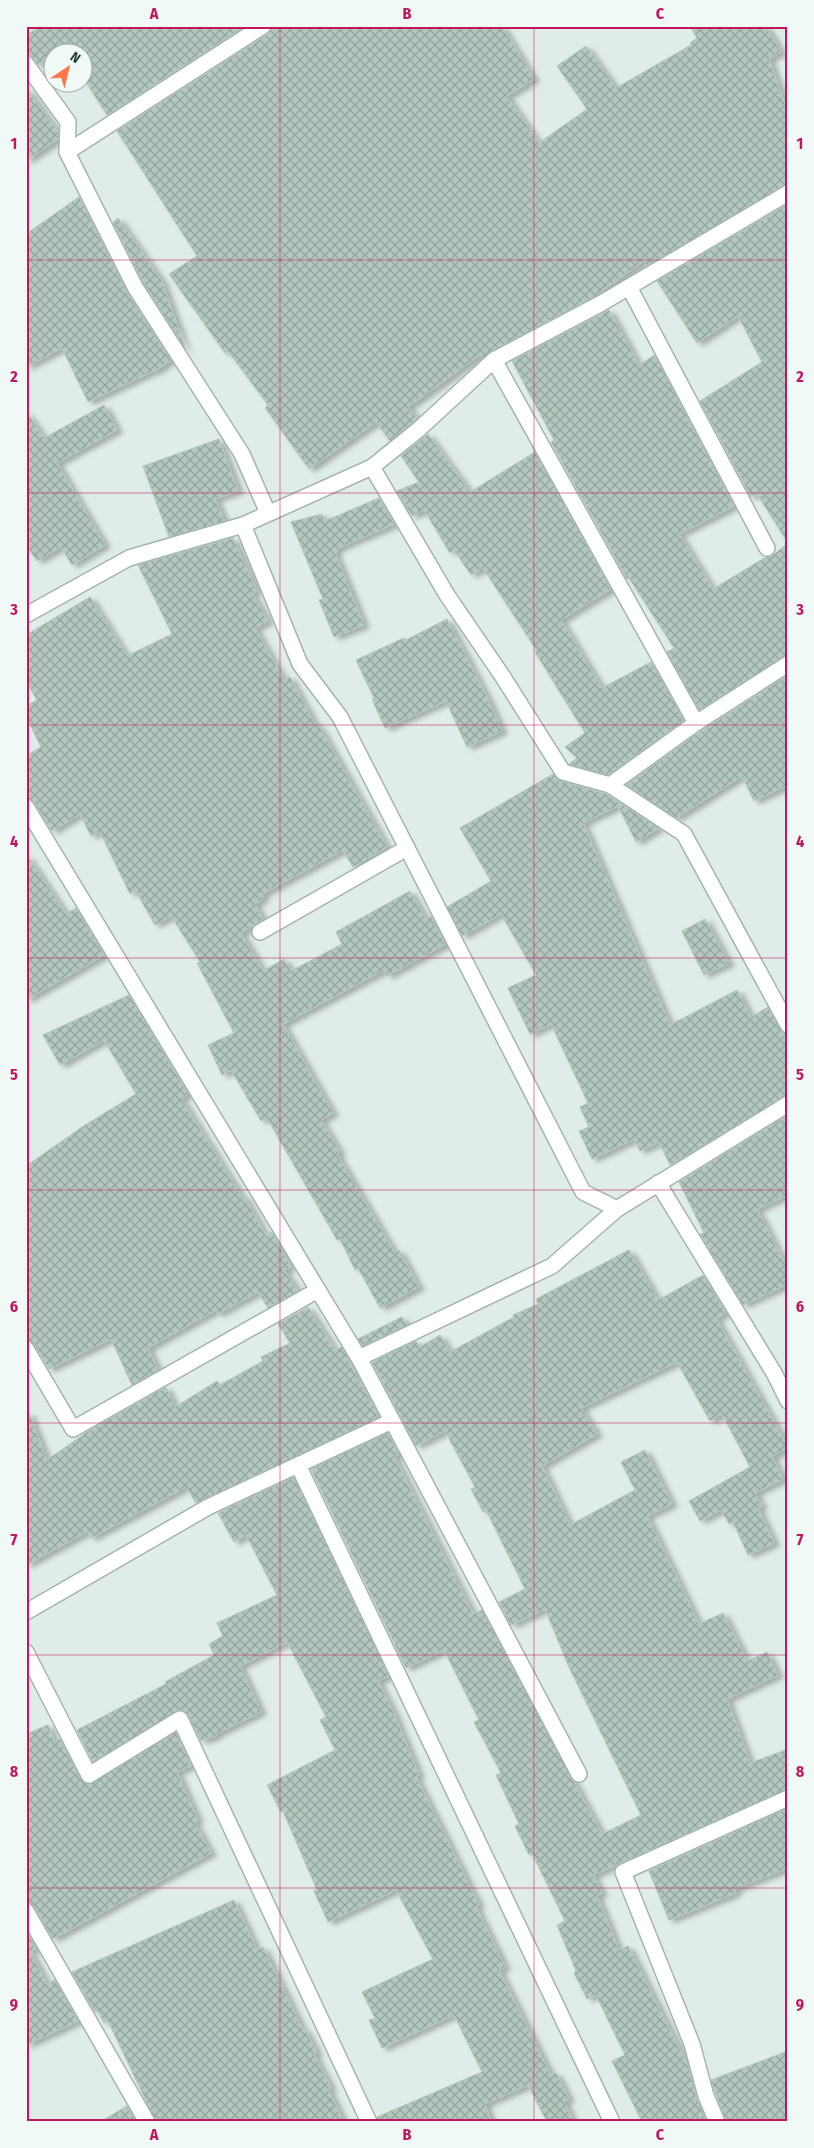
<svg xmlns="http://www.w3.org/2000/svg" width="814" height="2148" font-family="'Fira Sans Condensed',sans-serif">
  <defs>
    <pattern id="building-cross-hatch" width="8" height="8" patternUnits="userSpaceOnUse" patternTransform="scale(1.25)"><rect width="8" height="8" fill="#b5c8c0"/><path d="M0 0l8 8M0 8l8-8" fill="none" stroke="#93a49d"/></pattern>
    <filter id="shadow"><feDropShadow dx="5.5" dy="3" stdDeviation="2.5" flood-color="#0004"/></filter>
  </defs>
  <rect width="100%" height="100%" fill="#e0ece7"/>
  <!-- building -->
  <g fill="url(#building-cross-hatch)" stroke="#b1c7be" filter="url(#shadow)">
    <path d="M41 26H245L107 115 82 76V52H68L65 48 59 52H52V56L38 65 33 58 26 55V35Z"/>
    <path d="M272 26H502L534 79 507 96 539 143 587 109 557 66 586 46 616 88 691 45 690 43 697 38 690 26H766L781 52 769 59 788 113V184L647 266 644 261 595 296 490 352 483 358 480 355 408 407 417 418 390 441 376 422 309 469 265 408 268 405 228 351 225 353 169 274 197 256 117 131 268 34Z"/>
    <path d="M26 87 58 132V139L26 161Z"/>
    <path d="M79 197 127 292 171 360 154 372 153 371 88 402 62 348 26 367V234Z"/>
    <path d="M788 204V543L757 494 751 497 700 401 762 362 738 316 697 343 657 281Z"/>
    <path d="M118 218 162 281 186 350 143 282 113 222Z"/>
    <path d="M609 310 639 365 655 355 734 506 679 534 713 589 766 557 772 556 788 543V655L699 710 667 652 674 648 629 578 627 579 551 442 554 440 512 361Z"/>
    <path d="M104 405 117 430 57 463 105 545 72 565 61 547 37 561 26 545V411L44 438Z"/>
    <path d="M428 434 470 492 535 452 611 589 561 620 602 688 651 662 684 720 608 775 569 764 577 758 565 747 585 733 535 652 537 651 483 568 471 575 454 550 450 553 424 510 412 516 397 491 419 482 401 456Z"/>
    <path d="M219 439 238 491 215 499 225 521 169 537 143 466Z"/>
    <path d="M379 498 394 524 336 549 337 552 335 553 364 625 334 637 319 600 323 599 291 522 322 514 325 521Z"/>
    <path d="M233 538 257 591 252 593 268 621 255 628 284 680 290 677 316 726 318 724 387 847 353 867 343 850 262 894 264 898 255 904 263 919 241 933 263 971 284 959 291 971 342 944 336 932 410 891 426 919 431 916 446 944 387 976 384 970 283 1024 333 1113 321 1120 340 1152 337 1154 395 1253 399 1250 419 1287 380 1308 358 1268 355 1270 340 1239 337 1240 267 1118 261 1121 231 1070 222 1075 208 1045 234 1033 197 963 200 962 171 916 155 925 135 890 130 894 100 832 91 836 80 814 52 831 34 802 26 798V756L41 747 26 716V706L37 700 26 681V635L90 597 127 656 172 634 138 565Z"/>
    <path d="M447 619 487 697 502 731 467 747 446 701 385 728 372 699 374 698 356 660 404 638 406 640Z"/>
    <path d="M788 675V785L754 801 742 776 676 818 626 785 701 731Z"/>
    <path d="M553 774 560 781 606 794 659 828 636 842 618 806 583 823 670 1025 737 990 751 1017 768 1007 788 1043V1095L670 1165 659 1142 640 1151 634 1139 592 1159 579 1131 589 1127 580 1107 588 1103 551 1024 530 1034 508 988 536 975 501 914 462 936 447 907 491 881 460 828Z"/>
    <path d="M26 854 66 914 76 908 104 955 26 1000Z"/>
    <path d="M705 919 729 963 704 975 682 931Z"/>
    <path d="M129 995 188 1094 181 1098 242 1197 244 1196 266 1236 272 1232 291 1267 284 1270 298 1291 268 1308 258 1292 218 1314 216 1310 148 1348 158 1370 132 1385 111 1339 49 1369 34 1344 26 1340V1166L85 1125 136 1094 104 1040 60 1065 43 1035Z"/>
    <path d="M788 1115V1195L757 1209 788 1270V1284L743 1305 700 1234 704 1233 679 1182Z"/>
    <path d="M629 1250 658 1300 703 1275 726 1313 716 1318 788 1447 772 1457 783 1479 755 1493 762 1506 758 1508 774 1543 748 1555 733 1522 729 1524 721 1510 700 1521 689 1501 750 1467 722 1414 710 1421 677 1362 581 1408 597 1434 542 1466 570 1525 635 1490 621 1462 645 1450 672 1504 647 1516 699 1624 723 1613 747 1661 767 1652 778 1675 727 1699 750 1763 788 1749V1789L593 1875 602 1893 597 1896 619 1950 628 1946 688 2066 697 2099 707 2122H642L612 2061 625 2055 596 1995 587 1999 574 1973 576 1971 557 1925 565 1921 532 1853 529 1855 515 1826 519 1824 496 1775 501 1773 474 1722 479 1720 444 1650 406 1668 311 1469 388 1433 399 1454 394 1456 473 1614 482 1610 602 1834 641 1815 568 1665 545 1609 511 1625 499 1602 525 1589 486 1510 483 1512 471 1489 475 1487 445 1431 416 1446 372 1362 416 1341 420 1347 440 1335 450 1352 514 1317 513 1315 538 1304 536 1299Z"/>
    <path d="M308 1307 335 1350 342 1347 379 1417 196 1503 186 1487 91 1538 88 1531 26 1565V1413H29L47 1460 90 1430 166 1387 175 1407 217 1381 220 1385 263 1361 261 1357 290 1343 278 1324Z"/>
    <path d="M402 1317 407 1325 363 1346 358 1339Z"/>
    <path d="M294 1477 389 1676 378 1681 394 1713 419 1775 416 1777 479 1905 476 1907 505 1967 499 1970 551 2075 556 2073 569 2099 564 2102 573 2120 570 2122H547L528 2085 485 2104 491 2122H378L377 2117 482 2072 454 2015 382 2048 369 2020 375 2018 362 1992 433 1959 396 1890 328 1922 314 1891 317 1890 283 1811 281 1812 267 1785 335 1750 320 1720 326 1717 287 1642 240 1666 261 1712 216 1734V1736L201 1741 188 1715 180 1710 93 1762 77 1730 166 1684 165 1682 214 1655 209 1644 223 1636 217 1623 277 1595 246 1535 234 1542 218 1513Z"/>
    <path d="M48 1725 55 1742 60 1739 81 1779 89 1784 176 1732 191 1766 177 1772 198 1820 194 1821 211 1853 53 1939 34 1906 26 1902V1734Z"/>
    <path d="M788 1808V1868L734 1889 736 1893 669 1920 649 1871Z"/>
    <path d="M234 1900 257 1950 263 1947 303 2030 305 2029 317 2053 314 2054 331 2088 328 2089 344 2122H156L108 2021 104 2023 98 2011 95 2012 72 1972Z"/>
    <path d="M26 1930 36 1948 30 1951 47 1984 55 1980 78 2021 26 2045Z"/>
    <path d="M788 2051V2122H726L711 2080Z"/>
    <path d="M127 2106 136 2122H100Z"/>
  </g>
  <g fill="none" stroke-linecap="round" stroke-linejoin="round">
    <defs>
      <g id="minor">
        <path d="M26 64 68 122 67 152 135 287 242 454 268 513"/>
        <path d="M67 152 263 26"/>
        <path d="M629 287 767 548"/>
        <path d="M494 360 696 723"/>
        <path d="M372 467 447 595 503 677 563 772 610 785 684 834 788 1025"/>
        <path d="M243 525 300 664 340 717 583 1192 617 1209 788 1104"/>
        <path d="M26 615 129 558 243 525 372 467 418 430 494 360 600 304 788 193"/>
        <path d="M610 785 696 723 788 664"/>
        <path d="M26 807 359 1358 579 1774"/>
        <path d="M260 932 407 848"/>
        <path d="M658 1183 774 1373 788 1401"/>
        <path d="M26 1349 73 1429 318 1290"/>
        <path d="M359 1358 552 1266 617 1209"/>
        <path d="M298 1465 612 2122"/>
        <path d="M26 1612 208 1507 392 1421"/>
        <path d="M26 1652 89 1775 180 1719 369 2122"/>
        <path d="M26 1911 147 2122"/>
        <path d="M717 2122 706 2096 692 2044 623 1872 788 1798"/>
      </g>
    </defs>
    <!-- minor casing -->
    <use href="#minor" stroke="#a2b5ae" stroke-width="18"/>
    <!-- minor -->
    <use href="#minor" stroke="#fff" stroke-width="15"/>
  </g>
  <!-- grid -->
  <path fill="none" stroke="#c2185b" stroke-width="1" stroke-opacity="0.55" d="M280 26V2122M534 26V2122M26 260H788M26 493H788M26 725H788M26 958H788M26 1190H788M26 1423H788M26 1655H788M26 1888H788"/>
  <!-- border -->
  <rect width="814" height="2148" fill="none" stroke="#f0f9f5" stroke-width="55"/>
  <!-- north arrow -->
  <g transform="translate(68 68) rotate(35)"><circle r="24" fill="#f0f9f5" stroke="#9cafa9"/>
  <path d="M0-4L9 19L0 12L-9 19Z" fill="#ff784b"/>
  <text y="-8" font-size="14" font-weight="bold" text-anchor="middle" fill="#1e3f36">N</text>
  </g>
  <rect x="28" y="28" width="758" height="2092" fill="none" stroke="#c2185b" stroke-width="2"/>
  <g font-size="16" text-anchor="middle" font-weight="bold" fill="#c2185b">
    <text x="154" y="19">A</text>
    <text x="407" y="19">B</text>
    <text x="660" y="19">C</text>
    <text x="14" y="149">1</text>
    <text x="800" y="149">1</text>
    <text x="14" y="382">2</text>
    <text x="800" y="382">2</text>
    <text x="14" y="615">3</text>
    <text x="800" y="615">3</text>
    <text x="14" y="847">4</text>
    <text x="800" y="847">4</text>
    <text x="14" y="1080">5</text>
    <text x="800" y="1080">5</text>
    <text x="14" y="1312">6</text>
    <text x="800" y="1312">6</text>
    <text x="14" y="1545">7</text>
    <text x="800" y="1545">7</text>
    <text x="14" y="1777">8</text>
    <text x="800" y="1777">8</text>
    <text x="14" y="2010">9</text>
    <text x="800" y="2010">9</text>
    <text x="154" y="2140">A</text>
    <text x="407" y="2140">B</text>
    <text x="660" y="2140">C</text>
  </g>
</svg>
